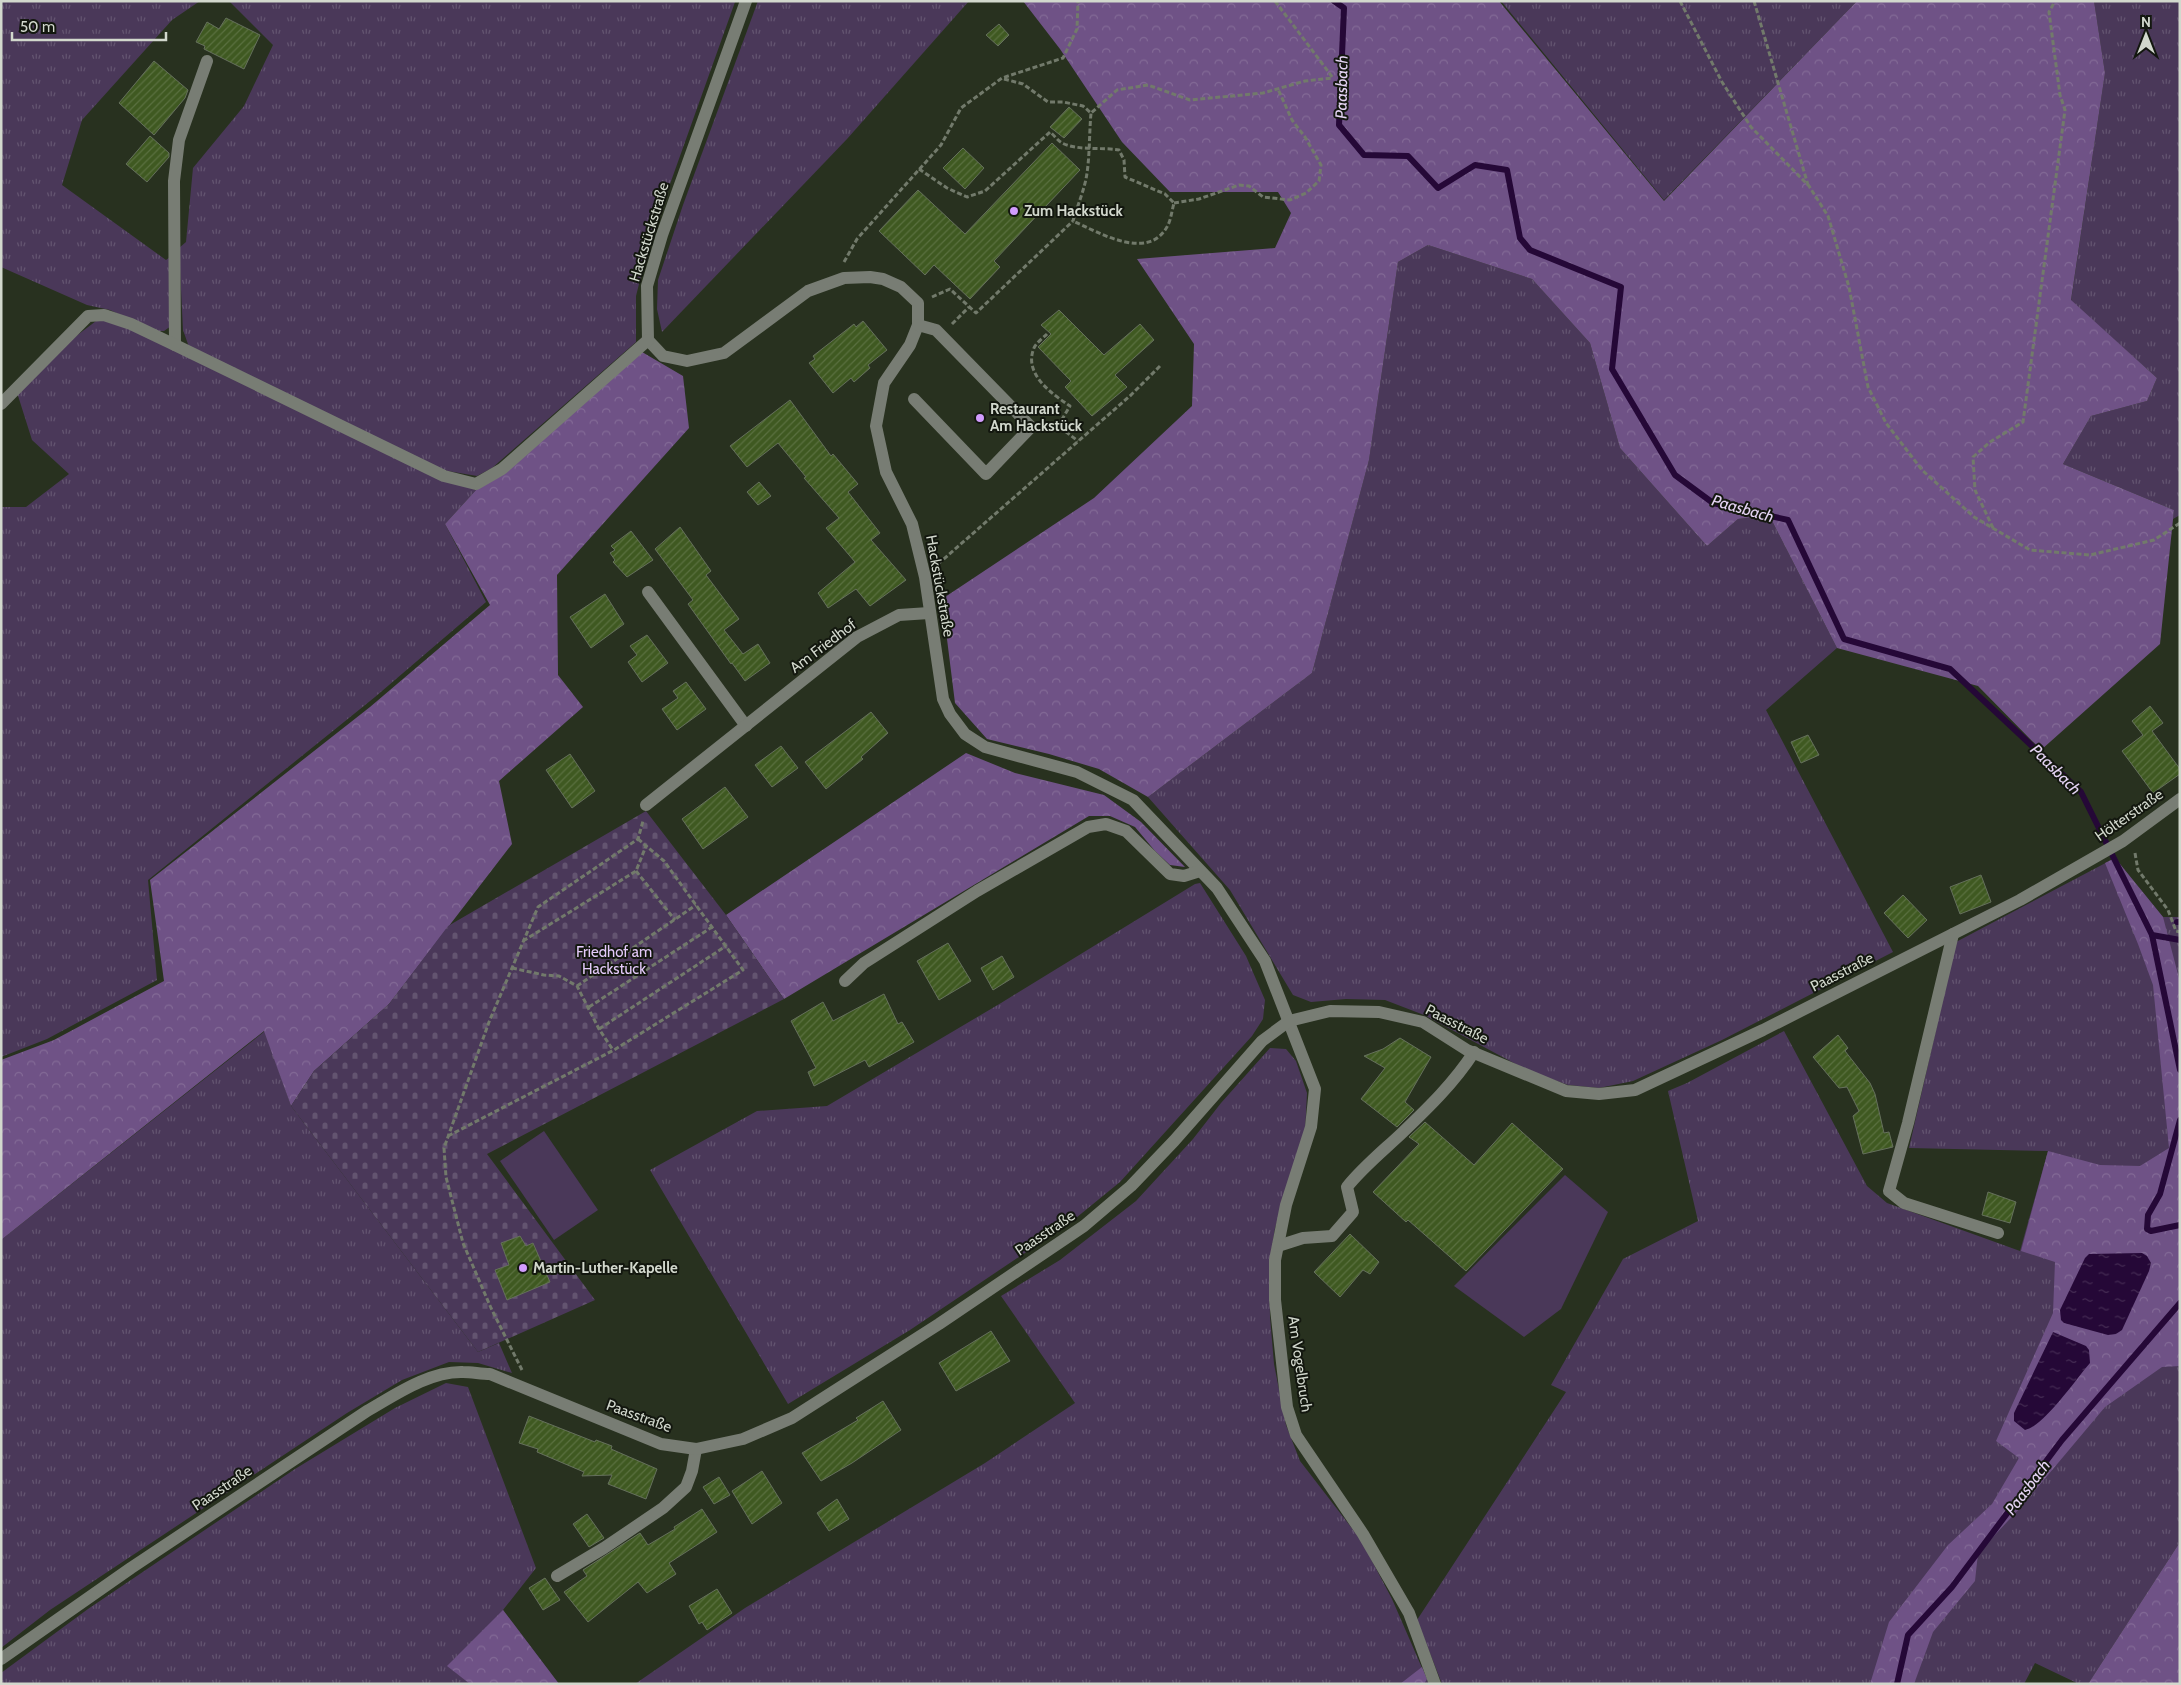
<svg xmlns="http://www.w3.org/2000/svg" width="2181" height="1685" font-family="Cabin,sans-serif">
  <defs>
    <pattern id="grass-tufts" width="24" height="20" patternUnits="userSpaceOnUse" patternTransform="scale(1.25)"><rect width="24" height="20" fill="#4a3859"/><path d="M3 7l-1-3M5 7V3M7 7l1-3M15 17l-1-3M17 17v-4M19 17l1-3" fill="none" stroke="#635470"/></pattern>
    <pattern id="forest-crowns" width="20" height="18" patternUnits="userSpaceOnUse" patternTransform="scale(1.25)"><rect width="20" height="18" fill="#6f5286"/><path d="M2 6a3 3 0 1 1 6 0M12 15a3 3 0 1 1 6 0" fill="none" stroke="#836a96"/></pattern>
    <pattern id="cemetery-stones" width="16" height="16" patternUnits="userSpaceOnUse" patternTransform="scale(1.25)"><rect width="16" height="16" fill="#4a3859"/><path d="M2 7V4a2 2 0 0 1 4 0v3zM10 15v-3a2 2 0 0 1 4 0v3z" fill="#635470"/></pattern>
    <pattern id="water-ripples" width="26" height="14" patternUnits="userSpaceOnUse" patternTransform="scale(1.25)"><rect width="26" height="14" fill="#250837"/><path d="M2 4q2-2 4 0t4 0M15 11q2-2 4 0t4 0" fill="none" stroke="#442b53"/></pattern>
    <pattern id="building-hatch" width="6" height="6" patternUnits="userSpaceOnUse" patternTransform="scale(1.25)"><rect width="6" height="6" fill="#3f5921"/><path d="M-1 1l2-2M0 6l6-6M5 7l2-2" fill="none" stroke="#5a7040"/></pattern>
  </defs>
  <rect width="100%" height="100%" fill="#28311f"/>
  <!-- grass -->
  <g fill="url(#grass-tufts)">
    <path d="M1 1H200L172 20 82 120 62 185 166 260 170 257 171 326 164 331H155L110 310 87 305 1 267Z"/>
    <path d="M229 1 735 2 650 240 636 296V342L492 468 477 476 442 470 189 347 183 330 179 248 186 242 193 168 244 106 273 45Z"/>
    <path d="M758 1H969L847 139 662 332 657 309 658 280 683 205Z"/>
    <path d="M1501 1H1857L1664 200Z"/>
    <path d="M2094 1H2180V515L2173 519 2174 510 2063 464 2091 416 2147 401 2157 378 2071 301 2105 73Z"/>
    <path d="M1428 245 1532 279 1590 343 1620 448 1707 546 1738 519 1769 515 1837 648 1766 710 1893 952 1722 1040 1633 1081 1599 1088 1568 1085 1529 1071 1424 1015 1385 1000 1346 999 1311 1002 1293 995 1230 890 1148 797 1312 673 1369 460 1398 262Z"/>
    <path d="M104 315 476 490 445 524 486 602 375 697 148 880 157 980 47 1039 1 1057V507H26L69 474 32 440 14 383Z"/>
    <path d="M2115 858 2163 917H2180V1542L2088 1684H2079L2035 1663 2024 1684H1442L1417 1620 1566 1392 1551 1385 1623 1259 1698 1221 1668 1091 1687 1083 1784 1031 1867 1186 1887 1203 2020 1251 2048 1151 1909 1148 1956 942Z"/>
    <path d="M1200 883 1246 956 1265 1000 1263 1019 1252 1036 1120 1182 1071 1222 910 1330 788 1404 650 1170 757 1111 827 1106 1001 1003 1195 884Z"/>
    <path d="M265 1031 291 1106 478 1352 499 1343 512 1373 478 1363 449 1362 402 1380 347 1413 50 1610 1 1648V1240Z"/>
    <path d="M1270 1048 1286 1049 1296 1061 1307 1093 1305 1133 1275 1228 1269 1267 1270 1317 1274 1364 1286 1425 1300 1461 1361 1540 1392 1599 1429 1684H635L745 1608 985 1463 1075 1403 1001 1296 1060 1260 1136 1201 1193 1139 1221 1103Z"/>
    <path d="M446 1383 468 1387 536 1568 503 1610 559 1684H1V1673L88 1609 295 1469 395 1408Z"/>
  </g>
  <!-- forest -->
  <g fill="url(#forest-crowns)">
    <path d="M1023 1H1499L1664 201 1857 1H2094L2105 73 2071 300 2157 378 2147 401 2091 416 2063 464 2174 510 2160 644 2041 750 1978 686 1837 648 1769 515 1738 519 1707 546 1620 448 1590 343 1532 279 1428 245 1398 262 1369 460 1312 673 1148 797 1099 769 1049 754 987 739 955 703 942 599 1094 498 1192 406 1194 344 1137 259 1275 248 1291 213 1278 192H1170L1122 142 1060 49Z"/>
    <path d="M642 352 683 376 689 428 557 575 558 675 583 707 499 781 512 844 389 1004 314 1071 291 1106 264 1031 1 1240V1060L54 1040 164 981 150 880 370 707 490 605 445 524 476 490Z"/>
    <path d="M966 753 1015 773 1104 795 1141 822 1185 867 1170 865 1155 851 1135 827 1110 816H1089L784 999 726 915Z"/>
    <path d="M2115 858 2163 917 2180 982V1366L2162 1367 2105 1407 2021 1507 1978 1553 1975 1581 1933 1632 1914 1684H1870L1889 1622 1948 1545 1992 1504 2019 1458 1996 1441 2053 1313 2055 1262 2021 1251 2048 1151 2100 1165 2140 1166 2169 1148 2153 985 2138 944 2105 863Z"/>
    <path d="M2180 1542V1684H2088Z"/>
    <path d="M503 1610 559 1684H470L447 1666Z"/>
    <path d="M1422 1667 1427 1679 1424 1684H1400Z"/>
  </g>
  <!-- cemetery -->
  <path fill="url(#cemetery-stones)" d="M646 811 726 915 784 999 487 1154 595 1300 478 1352 291 1106 314 1071 389 1004 448 926Z"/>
  <!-- garden -->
  <g fill="#4a3859">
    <path d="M544 1131 598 1210 554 1240 500 1161Z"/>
    <path d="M1565 1175 1608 1212 1561 1309 1524 1337 1454 1286Z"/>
  </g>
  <!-- water -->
  <g fill="url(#water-ripples)">
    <path d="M2142 1253 2147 1256 2151 1263 2149 1271 2122 1330 2116 1334 2108 1335 2064 1323 2061 1320 2060 1310 2085 1258 2089 1254Z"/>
    <path d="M2053 1332 2086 1346 2089 1350 2090 1363C2077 1378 2043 1427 2025 1430L2014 1421V1413Z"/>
  </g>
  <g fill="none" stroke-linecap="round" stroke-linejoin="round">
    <!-- stream -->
    <g stroke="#250837" stroke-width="6">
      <path d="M1334 1 1344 8 1339 125 1364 155 1408 156 1438 188 1475 165 1507 170 1520 238 1530 250 1621 287 1612 369 1675 475 1713 503 1788 520 1844 639 1950 669 2081 792 2152 935 2180 1070"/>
      <path d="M2177 922H2180"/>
      <path d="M2152 935 2180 940"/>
      <path d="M2180 1120 2160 1194 2148 1215 2147 1229 2151 1231 2180 1225"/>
      <path d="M1897 1684 1908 1635 1952 1587 2062 1440 2180 1303"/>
    </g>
  </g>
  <!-- building -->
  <g fill="url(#building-hatch)" stroke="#65705c">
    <path d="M226 18 260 35 244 69 204 49 205 46 196 42 207 22 219 29Z"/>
    <path d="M999 24 1009 35 998 46 986 35Z"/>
    <path d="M154 61 188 90 185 98 154 135 119 103Z"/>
    <path d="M1069 107 1082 119 1064 138 1050 127Z"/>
    <path d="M150 136 169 153V157L147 182 126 164Z"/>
    <path d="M1052 143 1080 170 994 261 1000 267 970 299 934 265 925 275 879 231 918 190 965 234Z"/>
    <path d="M963 148 984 168 965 189 943 168Z"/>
    <path d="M1059 310 1104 355 1140 324 1154 340 1115 375 1127 387 1092 416 1065 387 1071 381 1038 347 1051 334 1041 325Z"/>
    <path d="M863 321 887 350 868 365 870 368 854 382 851 378 833 393 809 363 815 359 813 356 854 324 856 327Z"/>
    <path d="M790 400 831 456 833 454 858 484 848 492 880 533 871 540 906 580 870 606 856 589 828 608 818 593 855 562 826 528 839 518 804 478 806 477 778 443 747 467 730 446Z"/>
    <path d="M759 482 771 496 758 505 747 492Z"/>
    <path d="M680 527 711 571 706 575 739 619 724 630 743 654 758 644 770 663 745 681 732 663 731 664 688 604 693 600 655 549Z"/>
    <path d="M631 531 653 560 627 577 613 562 615 560 610 553 615 550 611 546Z"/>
    <path d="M605 594 624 624 591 648 570 617Z"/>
    <path d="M647 635 668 663 642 682 628 662 637 655 630 646Z"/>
    <path d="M686 682 706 709 677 730 662 709 678 698 673 691Z"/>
    <path d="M2150 706 2163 723 2152 731 2180 769V774L2153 793 2122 751 2143 735 2132 721Z"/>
    <path d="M871 712 888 733 861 757 863 759 826 789 805 762Z"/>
    <path d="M1808 735 1819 755 1801 763 1791 742Z"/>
    <path d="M781 746 798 768 772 787 755 765Z"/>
    <path d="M570 754 595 791 572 808 546 770Z"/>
    <path d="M725 787 748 817 703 849 682 819Z"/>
    <path d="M1981 875 1991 902 1960 914 1950 887Z"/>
    <path d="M1903 895 1927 920 1908 938 1884 913Z"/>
    <path d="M948 943 971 981 939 1000 917 961Z"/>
    <path d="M1002 956 1014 977 993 990 981 968Z"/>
    <path d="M884 994 898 1024 902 1022 914 1042 869 1067 865 1060 814 1086 808 1072 816 1068 791 1021 823 1002 833 1021Z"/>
    <path d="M1838 1035 1848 1048 1845 1051 1870 1083 1875 1094 1884 1133 1889 1132 1893 1147 1863 1154 1853 1116 1859 1111 1847 1087 1839 1088 1813 1057Z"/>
    <path d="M1400 1038 1431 1057 1405 1102 1414 1110 1397 1127 1361 1099 1385 1068 1364 1056 1383 1049Z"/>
    <path d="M1425 1122 1474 1165 1512 1123 1563 1169 1466 1271 1408 1220 1406 1222 1373 1192 1419 1144 1409 1137Z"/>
    <path d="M1988 1192 2016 1202 2010 1223 1982 1215Z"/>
    <path d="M1350 1234 1379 1262 1370 1274 1363 1270 1340 1297 1314 1272Z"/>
    <path d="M520 1236 526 1246 533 1243 550 1282 507 1300 495 1270 509 1265 501 1243Z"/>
    <path d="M991 1331 1010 1361 956 1391 939 1363Z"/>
    <path d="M883 1401 901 1430 852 1463 821 1481 802 1453 858 1420 856 1418Z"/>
    <path d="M529 1416 595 1442 596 1440 612 1446 611 1449 657 1469 646 1499 608 1484 612 1475 582 1476 584 1472 537 1452 538 1449 519 1443Z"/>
    <path d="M762 1471 782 1503 752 1524 732 1491Z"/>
    <path d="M719 1477 730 1495 714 1504 703 1487Z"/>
    <path d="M837 1499 849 1519 829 1531 817 1513Z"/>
    <path d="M702 1509 717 1532 669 1563 676 1574 647 1593 638 1582 588 1622 564 1592 587 1576 583 1570 640 1533 648 1545 675 1529 674 1527Z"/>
    <path d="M587 1514 604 1538 589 1547 573 1524Z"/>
    <path d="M545 1578 560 1600 543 1610 529 1588Z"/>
    <path d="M717 1589 732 1613 707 1630 702 1622 699 1624 689 1606Z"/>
  </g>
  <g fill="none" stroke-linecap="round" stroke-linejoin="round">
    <!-- path -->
    <g stroke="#727a6b" stroke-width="3" stroke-dasharray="5 2.5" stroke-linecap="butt">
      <path d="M1275 1 1333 78"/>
      <path d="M1680 1 1722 82 1751 127 1809 186 1828 216 1849 287 1868 387 1886 423 1922 470 1974 517 2030 550 2090 555 2154 540 2180 523"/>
      <path d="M1754 1 1808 185"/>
      <path d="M1004 79 1023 84 1048 102H1063L1083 106 1091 113 1117 90 1148 85 1190 100 1263 93 1305 81 1333 78"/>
      <path d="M919 169 947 188 967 197 985 191 1050 132C1054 135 1058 141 1062 143 1078 151 1102 147 1119 150L1124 160 1125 177 1165 194 1174 203C1172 210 1171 219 1168 225 1149 263 1098 232 1073 221 1077 207 1083 193 1086 179 1090 158 1089 135 1091 113"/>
      <path d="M1174 203 1199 199 1239 185 1249 186 1263 197 1290 200 1306 193 1319 181 1321 165 1305 137 1292 120 1278 89"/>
      <path d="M844 262 857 239 941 145 961 108 1002 78 1063 58 1077 29 1078 1"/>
      <path d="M932 297 950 289 976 313 1073 221"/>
      <path d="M952 324 969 307"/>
      <path d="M1047 334C1043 338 1036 343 1034 348 1023 374 1052 394 1070 406L1061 421 1054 423"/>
      <path d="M1046 424 1054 423 1078 441"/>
      <path d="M1993 528 1975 490 1973 457 1990 442 2023 422 2065 110 2060 95 2049 12 2055 1"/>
      <path d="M938 564 1131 395 1160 366"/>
      <path d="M2135 853 2138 870 2168 910 2176 931 2180 932"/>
      <path d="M636 871 675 920"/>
      <path d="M523 941 636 871 646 846"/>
      <path d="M512 968 544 975 559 976 577 986 599 1029 613 1050"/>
      <path d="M577 986 696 905"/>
      <path d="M589 1007 712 927"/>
      <path d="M599 1029 726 946"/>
      <path d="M448 1136 614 1050 743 970 664 861 638 839"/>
      <path d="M522 1370 491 1308 463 1243 446 1177 444 1148 489 1022 538 907 638 839 643 821"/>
    </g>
    <!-- minor -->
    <g stroke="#787d74" stroke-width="12">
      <path d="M746 1 662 235 647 286 648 340 663 356 687 361 724 353 808 291 844 278 870 277 883 279 901 287 918 303V325L910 345 884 383 876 426 886 472 912 524 925 577 943 699 950 714 965 734 985 747 1077 772 1133 800 1217 888 1265 961 1315 1089 1311 1127 1286 1205 1275 1260V1300L1287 1407 1296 1435 1363 1534 1409 1613 1435 1684"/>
      <path d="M207 61 179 140 174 181 175 345 444 476 476 484 502 469 648 340"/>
      <path d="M914 399 986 474 1031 427 936 330 918 325"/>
      <path d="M1 404 88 316 104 315 131 324 175 345"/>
      <path d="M648 592 746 726"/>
      <path d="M646 805 857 637 899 615 929 613"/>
      <path d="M1953 934 1908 1123 1889 1191 1904 1203 1998 1233"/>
      <path d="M845 981 864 963 977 891 1088 827 1106 824 1126 831 1170 874 1184 876 1200 871"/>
      <path d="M1278 1246 1303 1238 1332 1236 1353 1212 1347 1187C1363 1167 1383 1151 1402 1133 1428 1108 1454 1083 1474 1052"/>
      <path d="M557 1576 604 1548 663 1508 686 1487 692 1471 696 1449"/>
      <path d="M1 1659 131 1568 367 1411C395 1395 429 1371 463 1372 472 1372 481 1374 490 1374L661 1444 696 1449 743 1439 792 1418 939 1324 1084 1226 1131 1186 1174 1141 1262 1041 1289 1021 1330 1011 1379 1012 1423 1022 1467 1050 1566 1091 1599 1094 1635 1090 1763 1030 2020 900 2123 841 2180 799"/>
    </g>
  </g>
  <!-- markers -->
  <g fill="#d29cfd" stroke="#13170f" stroke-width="2">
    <circle cx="1014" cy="211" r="5"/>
    <circle cx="980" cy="418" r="5"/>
    <circle cx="523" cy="1268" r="5"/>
  </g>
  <g text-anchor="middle" stroke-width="4" stroke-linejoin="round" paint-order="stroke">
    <!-- poi labels -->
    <g font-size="15" font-weight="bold" fill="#d2d8cd" stroke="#13170f" text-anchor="start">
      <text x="1024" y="216">Zum Hackstück</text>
      <text x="990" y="414">Restaurant<tspan x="990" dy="17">Am Hackstück</tspan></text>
      <text x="533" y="1273">Martin-Luther-Kapelle</text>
    </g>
    <!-- street labels -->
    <g font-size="15" fill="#d2d8cd" stroke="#13170f">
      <text transform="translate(649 232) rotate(-73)" y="5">Hackstückstraße</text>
      <text transform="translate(940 586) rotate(80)" y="5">Hackstückstraße</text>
      <text transform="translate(823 646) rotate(-37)" y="5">Am Friedhof</text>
      <text transform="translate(2129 815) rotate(-35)" y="5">Hölterstraße</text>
      <text transform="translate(1842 972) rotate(-27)" y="5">Paasstraße</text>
      <text transform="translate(1457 1024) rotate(27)" y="5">Paasstraße</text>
      <text transform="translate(1045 1233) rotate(-34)" y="5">Paasstraße</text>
      <text transform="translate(1300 1364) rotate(82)" y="5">Am Vogelbruch</text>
      <text transform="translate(639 1416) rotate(20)" y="5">Paasstraße</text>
      <text transform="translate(222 1488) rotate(-34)" y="5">Paasstraße</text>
    </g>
    <!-- park labels -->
    <g font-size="15" fill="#e4cafa" stroke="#13170f">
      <text x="614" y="957">Friedhof am<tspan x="614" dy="17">Hackstück</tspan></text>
    </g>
    <!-- water labels -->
    <g font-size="16" font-style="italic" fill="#e4d3f3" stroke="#13170f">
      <text transform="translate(1341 87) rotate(-89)" y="6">Paasbach</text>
      <text transform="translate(1743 508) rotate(16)" y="6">Paasbach</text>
      <text transform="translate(2056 769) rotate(45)" y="6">Paasbach</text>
      <text transform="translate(2027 1487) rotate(-53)" y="6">Paasbach</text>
    </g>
  </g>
  <!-- border -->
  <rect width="2181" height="1685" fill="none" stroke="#d2d8cd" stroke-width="5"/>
  <!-- north arrow -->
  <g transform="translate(2146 35)" stroke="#13170f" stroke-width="4" paint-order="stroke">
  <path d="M0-4L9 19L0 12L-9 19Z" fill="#d2d8cd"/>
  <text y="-8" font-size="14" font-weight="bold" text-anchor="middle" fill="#d2d8cd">N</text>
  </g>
  <!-- scale -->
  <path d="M12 32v8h154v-8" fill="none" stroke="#d2d8cd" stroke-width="2.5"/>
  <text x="20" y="32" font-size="15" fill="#d2d8cd" stroke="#13170f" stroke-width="4" paint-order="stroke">50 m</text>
</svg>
